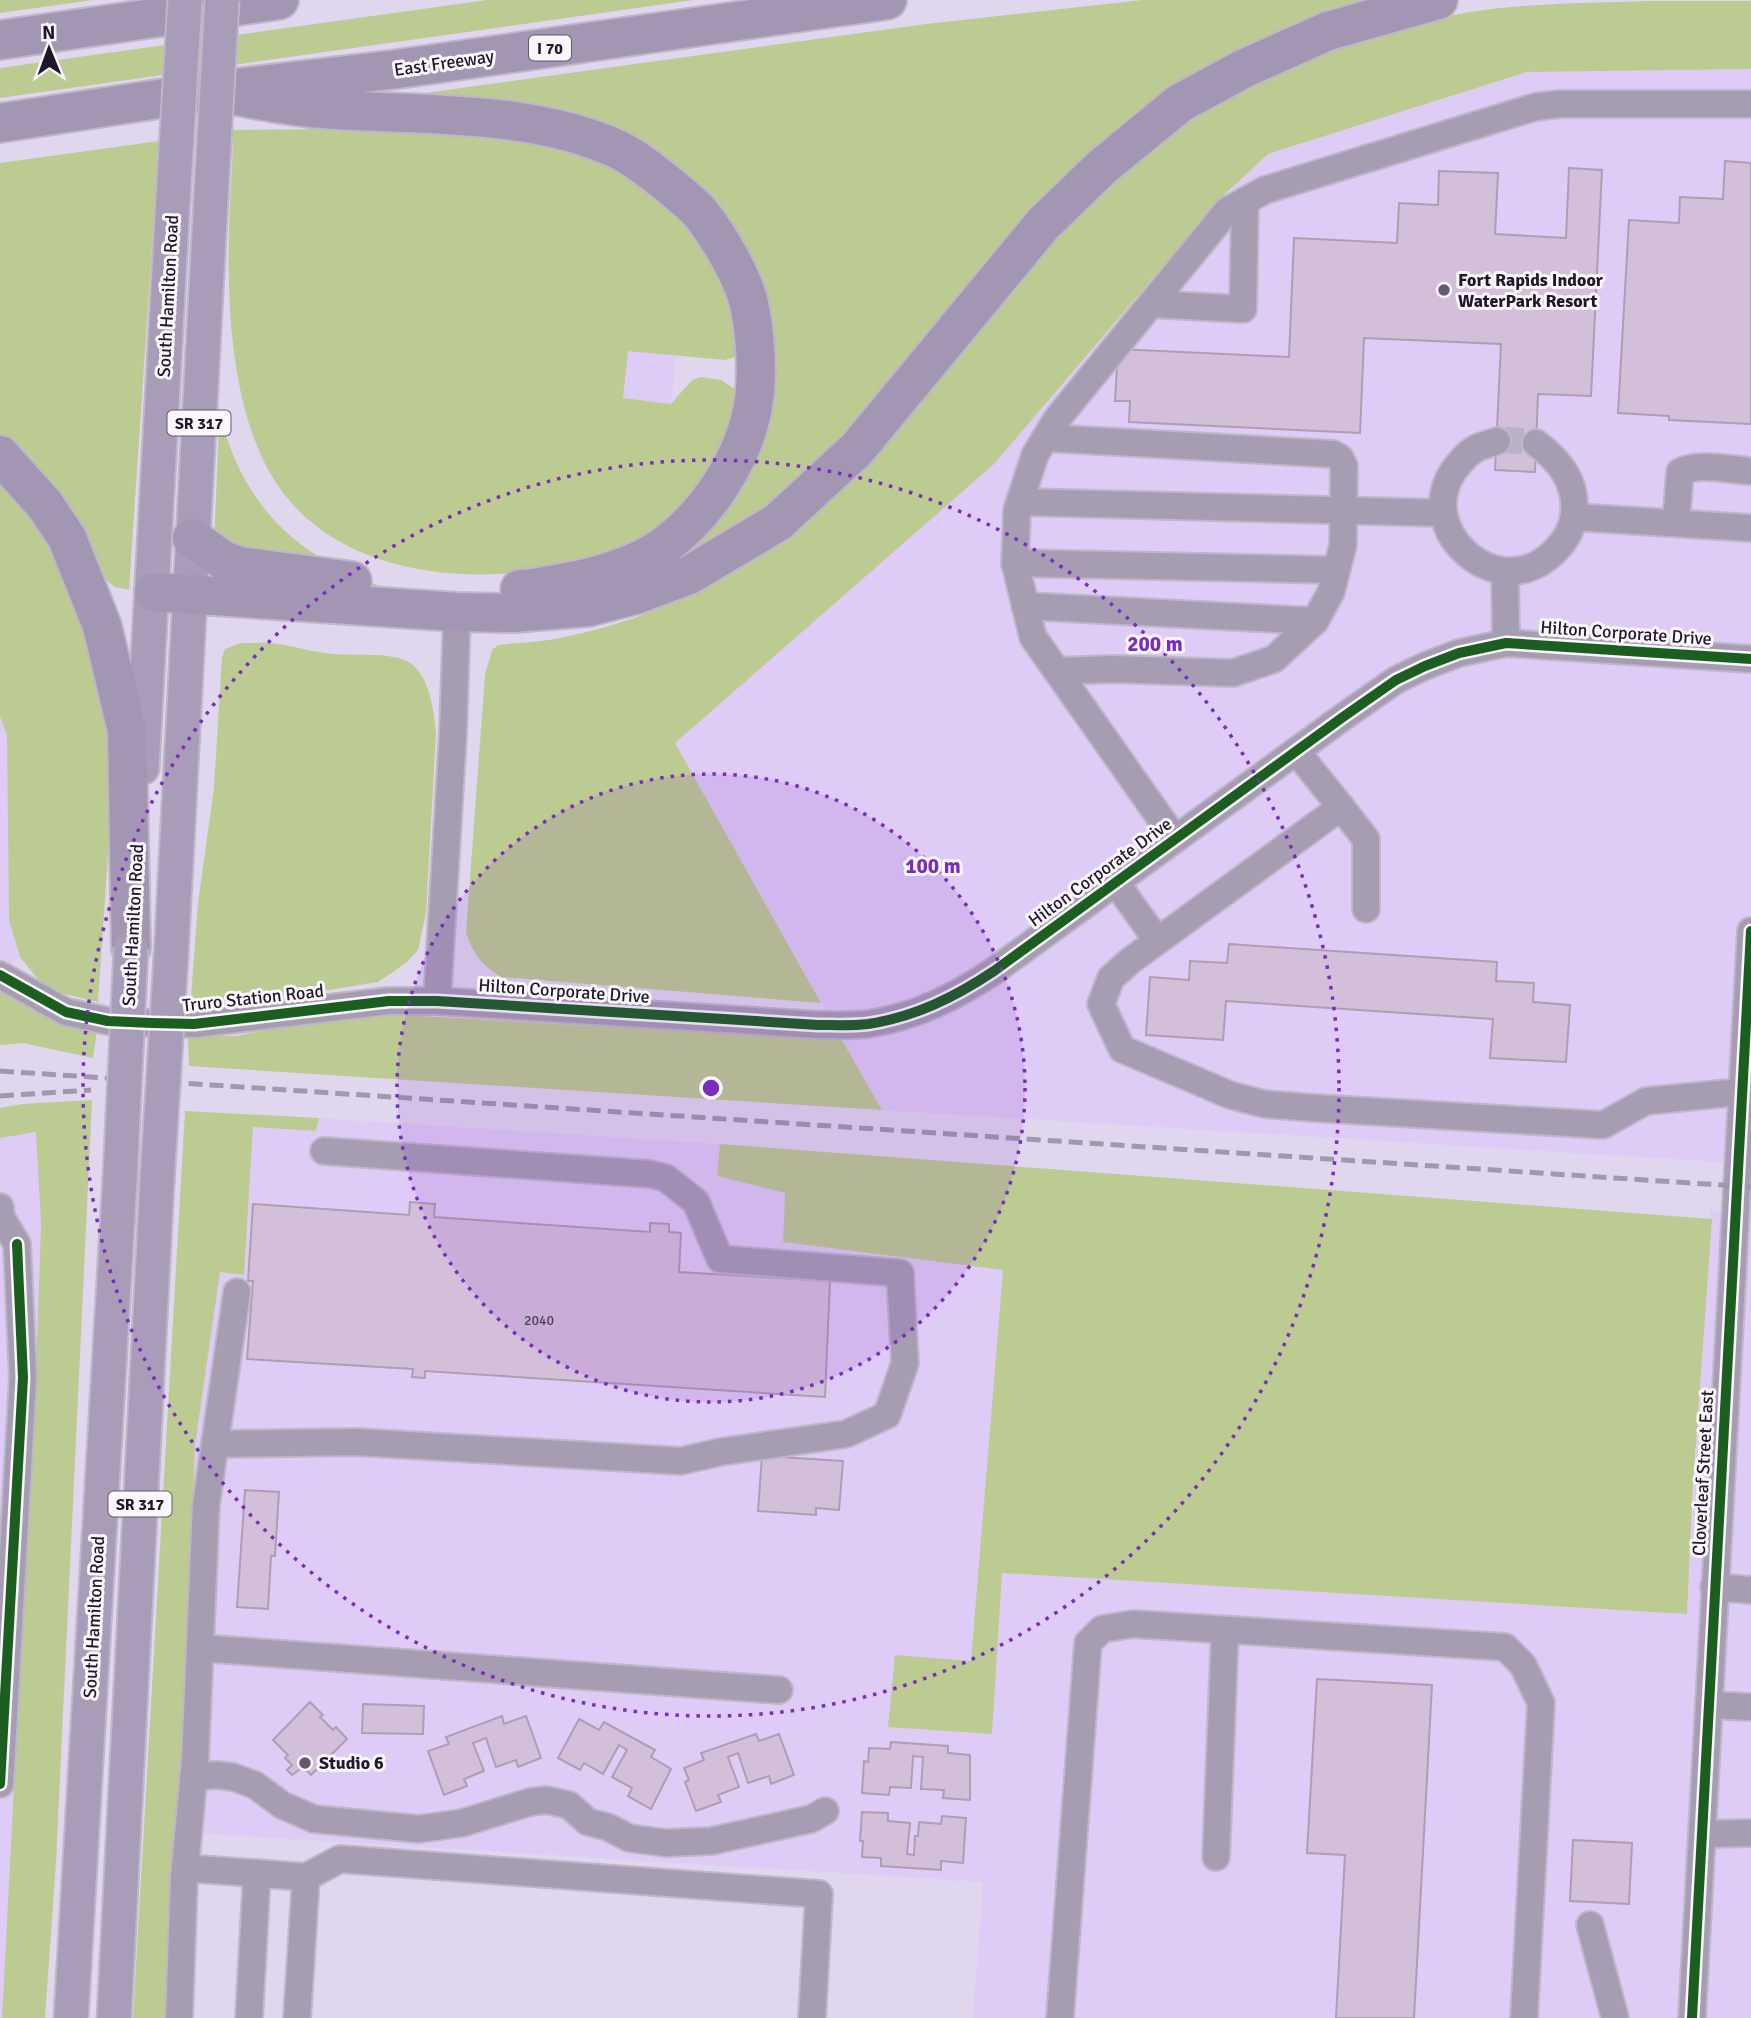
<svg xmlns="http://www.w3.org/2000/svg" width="1751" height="2018" font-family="Signika,sans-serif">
  <rect width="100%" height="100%" fill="#e0d7ee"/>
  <!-- built -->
  <g fill="#decbf6">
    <path d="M1751 69V1164L882 1110 675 743 993 464 1223 197 1268 154 1527 72Z"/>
    <path d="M628 350 676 356 671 404 622 398Z"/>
    <path d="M0 716 7 736 9 920 20 957 0 970Z"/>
    <path d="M319 1118 720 1144 717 1176 785 1193 783 1242 1003 1270 971 1661 889 1727 992 1733 1002 1573 1687 1614 1710 1211 1751 1214V2018H973L983 1882 178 1832 195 1445 220 1271 244 1275 253 1127 316 1131Z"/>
    <path d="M36 1132 41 1224 37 1341 2 2018H0V1138Z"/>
  </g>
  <!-- green -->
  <g fill="#bbcb91">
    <path d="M0 0H93L0 13Z"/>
    <path d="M487 0H693L0 98V68Z"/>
    <path d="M1142 0H1386L1305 25 976 282 790 497 673 567 681 543 766 356 668 168 418 104V94L926 24Z"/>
    <path d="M1650 1H1751V69L1527 72 1268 154 1222 197 994 464 675 743 821 1003 501 977C482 965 472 953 466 932L485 675 492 650 498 645C518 643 540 642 560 638 696 611 813 535 901 428 927 396 951 362 977 329 998 302 1021 276 1044 250 1058 232 1072 213 1088 197 1106 179 1129 165 1149 150 1241 79 1354 30 1470 12 1529 3 1590 3 1650 1Z"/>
    <path d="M420 128 507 133 588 151 678 209 732 295 741 355 725 360 628 351 623 398 671 404 692 380 701 377 721 380 735 389 739 400C732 420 721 458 711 474 704 486 679 512 668 521 647 538 620 555 594 561 579 565 563 566 547 569 448 585 325 569 270 473 228 398 226 288 230 204 231 179 233 154 233 130Z"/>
    <path d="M159 141 129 590 115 587 102 577 0 438V163Z"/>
    <path d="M219 422 222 423C250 519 308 563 400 593V596L214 546Z"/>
    <path d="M0 481 33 521 73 588 115 752 98 1002 61 993 40 982 20 957 9 920 7 736 0 716Z"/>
    <path d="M241 643C253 643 267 642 279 644 297 647 314 652 332 654 352 656 389 652 407 661 430 674 434 711 436 734L426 913 418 950 406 963 378 982 215 1009 190 1010 198 903 214 788 222 658 225 649Z"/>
    <path d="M0 992 17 998 47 1017 97 1030 93 1058 23 1043 0 1045Z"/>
    <path d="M368 1013 842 1040 882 1110 189 1066 188 1036H236L342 1014Z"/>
    <path d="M92 1100 56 1862 45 2018H2L37 1341 41 1224 36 1132 0 1138V1108L23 1104Z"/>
    <path d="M185 1111 319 1118 316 1131 253 1127 244 1275 220 1272 195 1445 187 1685 167 2018H133Z"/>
    <path d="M720 1144 1712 1219 1693 1484 1687 1614 1002 1573 992 1734 888 1727 895 1655 971 1661 1003 1270 783 1242 785 1193 717 1176Z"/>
  </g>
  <!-- building -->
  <g fill="#d4bfdb" stroke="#ab9fb1" stroke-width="2">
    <path d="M1725 161 1751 163V424L1669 420V416L1618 413 1629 220 1679 223 1680 197 1723 199Z"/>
    <path d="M1569 168 1602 170 1591 396 1538 394 1535 472 1495 470 1501 344 1364 338 1360 433 1129 422 1130 401H1115L1118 349 1289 357 1294 238 1397 243 1399 203 1438 205 1439 171 1498 173 1495 234 1566 238Z"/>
    <path d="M1229 944 1497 962 1496 981 1534 983 1533 1002 1570 1005 1566 1062 1490 1058 1493 1019 1226 1001 1223 1040 1146 1035 1150 977 1189 980 1190 961 1227 963Z"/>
    <path d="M410 1202 435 1204 434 1217 650 1232V1223L669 1224V1232L681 1233 679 1272 830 1281 825 1397 425 1371V1378L412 1377 413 1369 247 1359 253 1281H248L253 1204 409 1215Z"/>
    <path d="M762 1456 843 1461 839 1510 816 1508V1515L758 1511Z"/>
    <path d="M245 1490 279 1492 275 1556H271L268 1609 237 1607Z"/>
    <path d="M1317 1679 1432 1685 1414 2018H1336L1345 1855 1307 1853Z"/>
    <path d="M310 1702 323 1715 320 1717 333 1730 336 1727 347 1739 311 1775 303 1767 292 1775 287 1770 292 1765 285 1758 288 1755 273 1740Z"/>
    <path d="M363 1704 424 1706 423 1734 362 1733Z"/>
    <path d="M502 1716 504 1724 526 1716 541 1758 518 1767 516 1760 496 1767 486 1738 473 1743 484 1771 464 1779 467 1786 444 1795 428 1751 449 1744 446 1737Z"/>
    <path d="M579 1719 599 1730 604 1722 655 1750 651 1757 671 1769 651 1809 628 1796 632 1788 612 1777 627 1750 619 1745 603 1774 584 1763 580 1770 558 1758Z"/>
    <path d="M756 1734 759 1741 779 1734 794 1775 771 1784 769 1776 748 1783 738 1753 728 1757 739 1787 718 1795 721 1802 696 1811 685 1782 689 1780 684 1768 704 1760 701 1753Z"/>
    <path d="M891 1742 948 1746V1753L970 1755V1800L943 1798 944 1790 921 1789 923 1757 913 1756 911 1788 890 1787 889 1795 862 1793 864 1761 868 1762 869 1748 890 1749Z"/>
    <path d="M862 1812 888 1813V1821L910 1823 907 1854 914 1855 915 1836H918L919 1822 941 1824 942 1816 966 1818 963 1863 941 1861V1870L881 1866V1858L862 1857 863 1841H860Z"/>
    <path d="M1573 1840 1632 1843 1629 1904 1570 1901Z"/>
  </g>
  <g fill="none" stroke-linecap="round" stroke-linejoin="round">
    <!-- minor-tunnel -->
    <path stroke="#bab1c7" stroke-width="26" stroke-dasharray="26 13" stroke-linecap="butt" d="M1497 441 1511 440 1536 443"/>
    <defs>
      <g id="minor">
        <path d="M1151 304 1243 309 1245 201"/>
        <path d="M1046 438 1333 454 1340 458 1344 466 1343 545 1331 592 1315 621 1274 659 1233 673 1114 669 1057 671"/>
        <path d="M1497 441C1490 444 1483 445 1477 448 1467 453 1460 462 1454 470 1414 528 1492 601 1547 558 1561 547 1572 532 1574 514 1577 482 1560 461 1536 443"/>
        <path d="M1020 502 1443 513"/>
        <path d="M1574 517 1751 528"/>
        <path d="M1676 523 1680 472C1699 462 1730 470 1751 471"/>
        <path d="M1015 563 1336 570"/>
        <path d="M1505 571 1506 643"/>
        <path d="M1025 606 1315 621"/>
        <path d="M1296 751 1341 807 1130 961 1111 978 1101 1004 1122 1049 1230 1095 1264 1104 1314 1108 1603 1125 1646 1101 1751 1091"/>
        <path d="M1341 807 1366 839V909"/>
        <path d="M1175 839 1033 637 1015 563 1017 510 1035 455 1057 419 1227 211 1265 190 1535 107 1559 104H1751"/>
        <path d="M1116 883 1157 940"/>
        <path d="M0 975 66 1012 108 1021 152 1023 194 1024 389 1001H437L818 1025C834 1025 851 1026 868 1024 915 1017 955 997 994 971L1343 717 1396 680 1425 666 1459 653 1506 643 1751 659"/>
        <path d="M437 1001 453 734 457 612"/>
        <path d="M0 1207 1 1217 17 1244 23 1378 0 1784"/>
        <path d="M215 1444 356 1442 681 1461 720 1452 846 1434 887 1415 905 1363 900 1273 720 1259 696 1202 666 1178 650 1174 324 1151"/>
        <path d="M1714 1587 1751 1590"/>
        <path d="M200 1648 779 1690"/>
        <path d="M1709 1705 1751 1707"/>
        <path d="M193 1777 217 1775 233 1777 255 1785 282 1805 314 1819 419 1829 462 1823 530 1802 546 1800 569 1805 588 1822 608 1827 629 1838 666 1843 711 1841 811 1819 825 1811"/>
        <path d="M1703 1834 1751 1833"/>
        <path d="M1216 1857 1225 1630"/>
        <path d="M185 1868 306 1877 340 1859 819 1894 812 2018"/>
        <path d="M1590 1925 1615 2018"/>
        <path d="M179 2018 184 1878 195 1761 206 1505 237 1292"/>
        <path d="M249 2018 257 1873"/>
        <path d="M297 2018 306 1877"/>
        <path d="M1060 2018 1088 1643 1102 1629 1133 1624 1505 1647 1523 1665 1541 1703 1524 2018"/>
        <path d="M1692 2018 1751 931"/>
      </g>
      <g id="major">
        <path d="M142 768 173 200"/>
        <path d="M171 956 211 196"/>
        <path d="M71 2018 120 1178"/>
        <path d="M114 2018 157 1182"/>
      </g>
      <g id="highway">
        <path d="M0 40 279 0"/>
        <path d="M211 91C244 97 278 105 311 108 409 117 528 107 619 150 639 160 658 176 675 190 684 198 695 206 702 215 719 237 743 277 749 304 755 330 758 372 754 399 747 455 707 516 661 548 636 565 596 577 567 582 551 585 535 589 520 589"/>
        <path d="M0 123 211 91 398 69 887 0"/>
        <path d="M0 455 45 505 67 538 102 626 127 731 131 948"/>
        <path d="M192 538 223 560 239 566 352 581"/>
        <path d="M154 592 457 612 513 613 588 607 638 594 689 575 778 522 857 449 1043 224 1102 167 1180 103 1245 68 1328 31 1438 0"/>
      </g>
    </defs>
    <!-- minor casing -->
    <use href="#minor" stroke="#beb6c9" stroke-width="30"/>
    <!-- major casing -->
    <use href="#major" stroke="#beb6c9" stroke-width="37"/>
    <!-- highway casing -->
    <use href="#highway" stroke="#beb6c9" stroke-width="42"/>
    <!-- minor -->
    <use href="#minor" stroke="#a79db3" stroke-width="26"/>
    <!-- major -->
    <use href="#major" stroke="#a99cb8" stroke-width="33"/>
    <!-- highway -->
    <use href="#highway" stroke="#a396b2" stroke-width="38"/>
    <!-- rail -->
    <g stroke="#a098ab" stroke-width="5" stroke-dasharray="14 7" stroke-linecap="butt">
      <path d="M0 1071 1751 1187"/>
      <path d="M0 1096 91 1090"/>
    </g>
    <defs>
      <g id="major-bridge">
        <path d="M211 196 222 0"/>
        <path d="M173 200 185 0"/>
        <path d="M120 1178 131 948"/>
        <path d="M157 1182 171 956"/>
      </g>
    </defs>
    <!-- major-bridge casing -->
    <use href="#major-bridge" stroke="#beb6c9" stroke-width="37" stroke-linecap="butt"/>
    <!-- major-bridge -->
    <use href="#major-bridge" stroke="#a99cb8" stroke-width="33"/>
    <defs>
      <g id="cycleway">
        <path d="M0 975 66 1012 108 1021 152 1023 194 1024 389 1001H437L818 1025C834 1025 851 1026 868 1024 915 1017 955 997 994 971L1343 717 1396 680 1425 666 1459 653 1506 643 1751 659"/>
        <path d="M0 1784 23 1378 17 1244"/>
        <path d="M1692 2018 1751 931"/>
      </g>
    </defs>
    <!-- cycleway casing -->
    <use href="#cycleway" stroke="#f9f6fc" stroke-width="15"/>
    <!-- cycleway -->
    <use href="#cycleway" stroke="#1b5e20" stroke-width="10"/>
  </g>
  <!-- distance rings -->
  <circle cx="711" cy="1088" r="314" fill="#7b2cbf" fill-opacity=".12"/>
  <g fill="none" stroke="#7b2cbf" stroke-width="3.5" stroke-dasharray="3.5 7">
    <circle cx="711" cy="1088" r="314"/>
    <circle cx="711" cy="1088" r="628"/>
  </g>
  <!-- markers -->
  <g fill="#635a6f" stroke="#f9f6fc" stroke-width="2.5">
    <circle cx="1444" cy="290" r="7"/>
    <circle cx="305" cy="1763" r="7"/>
  </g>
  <g text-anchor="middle" stroke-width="6" stroke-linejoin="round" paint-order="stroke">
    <!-- number labels -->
    <g font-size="14" fill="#4d4156">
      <text x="539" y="1325">2040</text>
    </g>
    <!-- shield labels -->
    <g fill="#f9f6fc" stroke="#615a69" stroke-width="2">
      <rect x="529" y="35.5" width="42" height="25" rx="5"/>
      <rect x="167.5" y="410.5" width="63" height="25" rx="5"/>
      <rect x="108.5" y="1491.5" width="63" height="25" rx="5"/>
    </g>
    <g font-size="16" font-weight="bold" fill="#20172a">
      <text x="550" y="54">I 70</text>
      <text x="199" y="429">SR 317</text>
      <text x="140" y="1510">SR 317</text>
    </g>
    <!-- street labels -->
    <g font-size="18" fill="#20172a" stroke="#f9f6fc">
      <text transform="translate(444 63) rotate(-8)" y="6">East Freeway</text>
      <text transform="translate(168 296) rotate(-87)" y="6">South Hamilton Road</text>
      <text transform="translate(1626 633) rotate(4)" y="6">Hilton Corporate Drive</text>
      <text transform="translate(1100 872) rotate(-36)" y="6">Hilton Corporate Drive</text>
      <text transform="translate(133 925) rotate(-87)" y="6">South Hamilton Road</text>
      <text transform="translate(564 991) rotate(4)" y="6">Hilton Corporate Drive</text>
      <text transform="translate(253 998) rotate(-6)" y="6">Truro Station Road</text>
      <text transform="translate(1703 1473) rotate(-87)" y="6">Cloverleaf Street East</text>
      <text transform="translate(94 1617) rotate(-87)" y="6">South Hamilton Road</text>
    </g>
    <!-- poi labels -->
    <g font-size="18" font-weight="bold" fill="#20172a" stroke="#f9f6fc" text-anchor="start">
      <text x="1458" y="286">Fort Rapids Indoor<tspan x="1458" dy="21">WaterPark Resort</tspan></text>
      <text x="319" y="1769">Studio 6</text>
    </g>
  </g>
  <circle cx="711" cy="1088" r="10" fill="#7b2cbf" stroke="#f9f6fc" stroke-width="3.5"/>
  <g font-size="21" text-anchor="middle" font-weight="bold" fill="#7b2cbf" stroke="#f9f6fc" stroke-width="6" stroke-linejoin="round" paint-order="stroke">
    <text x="1155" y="651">200 m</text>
    <text x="933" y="873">100 m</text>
  </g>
  <!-- north arrow -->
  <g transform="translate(49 49) rotate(359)" stroke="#f9f6fc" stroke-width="5" paint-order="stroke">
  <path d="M0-5L12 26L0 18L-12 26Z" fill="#20172a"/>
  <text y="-10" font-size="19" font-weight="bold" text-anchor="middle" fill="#20172a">N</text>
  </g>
</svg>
